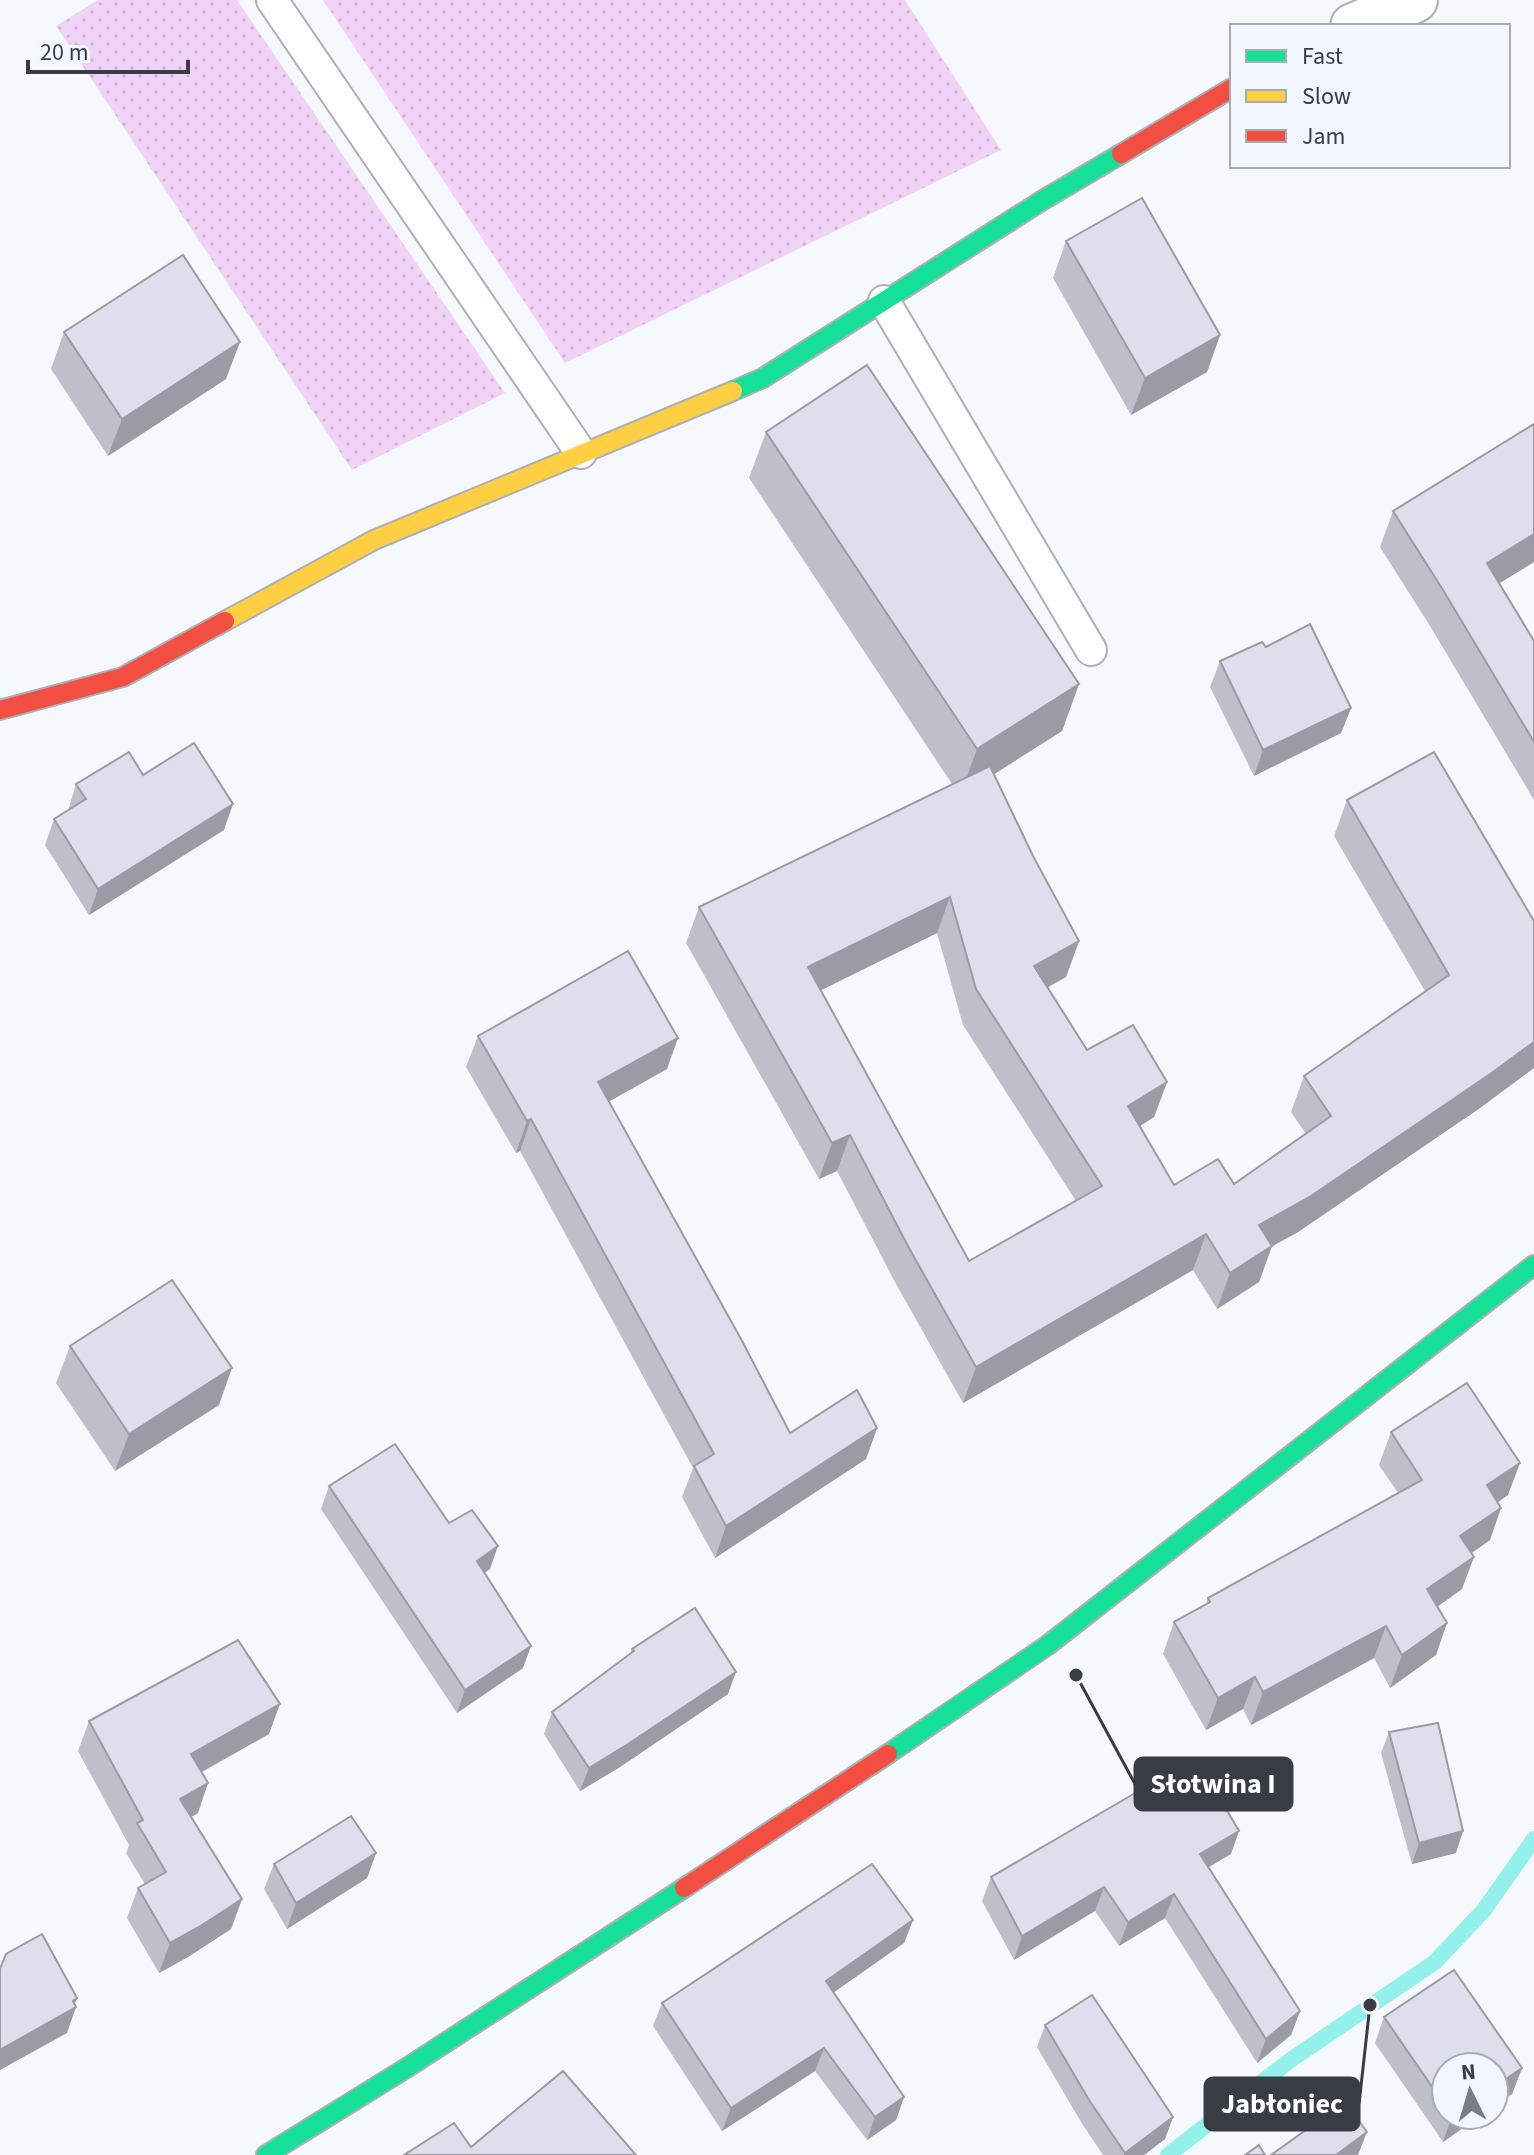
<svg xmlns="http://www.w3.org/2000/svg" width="1534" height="2155" font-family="'Source Sans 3',sans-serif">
  <defs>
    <pattern id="grass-dots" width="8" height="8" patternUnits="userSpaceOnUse" patternTransform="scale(2)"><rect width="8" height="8" fill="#f1d3f8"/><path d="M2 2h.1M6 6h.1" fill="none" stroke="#cfb6d6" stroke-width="1.8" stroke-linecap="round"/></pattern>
  </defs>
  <rect width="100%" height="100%" fill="#f5f8fc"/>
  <!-- grass -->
  <g fill="url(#grass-dots)">
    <path d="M98 0H237L505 393 352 470 56 26Z"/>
    <path d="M323 0H905L1001 150 565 363Z"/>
  </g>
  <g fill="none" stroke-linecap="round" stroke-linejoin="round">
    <!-- stream -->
    <path stroke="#93f0ea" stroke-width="16" d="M1168 2155 1292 2059 1435 1962 1484 1910 1534 1839"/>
    <defs>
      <g id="lane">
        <path d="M272 0 581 453"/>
        <path d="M884 301 1091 650"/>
      </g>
      <path id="street" d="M1353 26 1415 0"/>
      <g id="fast">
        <path d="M733 391 763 378 1043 200 1121 154"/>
        <path d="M888 1754 1048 1645 1534 1265"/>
        <path d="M266 2155 408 2067 684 1888"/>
      </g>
      <path id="slow" d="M225 621 374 540 733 391"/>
      <g id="jam">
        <path d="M1121 154 1232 88"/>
        <path d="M0 710 123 677 225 621"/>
        <path d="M684 1888 888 1754"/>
      </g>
    </defs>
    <!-- lane casing -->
    <use href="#lane" stroke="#acafb4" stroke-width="34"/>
    <!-- street casing -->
    <use href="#street" stroke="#acafb4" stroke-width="48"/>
    <!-- fast casing -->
    <use href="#fast" stroke="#acafb4" stroke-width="22"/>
    <!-- slow casing -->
    <use href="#slow" stroke="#acafb4" stroke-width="22"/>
    <!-- jam casing -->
    <use href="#jam" stroke="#acafb4" stroke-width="22"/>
    <!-- lane -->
    <use href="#lane" stroke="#fefeff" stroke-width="30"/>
    <!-- street -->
    <use href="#street" stroke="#fefeff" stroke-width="44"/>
    <!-- fast -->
    <use href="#fast" stroke="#16e098" stroke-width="18"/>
    <!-- slow -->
    <use href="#slow" stroke="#ffcf43" stroke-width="18"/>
    <!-- jam -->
    <use href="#jam" stroke="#f24e42" stroke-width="18"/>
  </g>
  <!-- wall -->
  <g fill="#bfbfcc" fill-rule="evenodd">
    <path d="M1066 241 1220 335 1207 372 1131 415 1053 278Z"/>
    <path d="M64 332 226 379 108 456 51 369Z"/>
    <path d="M1534 424V562L1499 583 1534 641V800L1430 626 1380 547 1393 511Z"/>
    <path d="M766 432 1079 684 1062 731 994 774 1033 856 1079 941 1066 977 1047 988 1087 1050 1167 1082 1154 1117 1140 1126 1174 1185 1234 1184 1306 1134 1291 1112 1304 1076 1425 991 1334 836 1347 800 1434 752 1480 1108 1298 1232 1272 1246 1259 1282 1217 1309 1193 1270 963 1403 896 1284 837 1171 819 1179 686 943 699 907 952 784 749 478ZM937 933 963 1025 1076 1201 969 1261 821 990Z"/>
    <path d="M1266 647 1351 708 1341 733 1254 776 1210 687 1220 661Z"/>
    <path d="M143 775 224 830 89 915 45 845 54 819 68 811 76 784Z"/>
    <path d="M478 1036 667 1069 609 1101 790 1433 877 1428 866 1459 715 1558 682 1497 693 1468 520 1151 516 1153 466 1067Z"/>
    <path d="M70 1346 219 1405 115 1471 56 1383Z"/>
    <path d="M1391 1432 1508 1495 1498 1502 1490 1540 1472 1553 1462 1589 1438 1606 1436 1655 1390 1688 1374 1658 1251 1725 1243 1709 1206 1730 1163 1654 1174 1622 1206 1604 1208 1598 1398 1493 1379 1465Z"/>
    <path d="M329 1486 449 1523 490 1569 484 1573 523 1668 457 1713 321 1509Z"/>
    <path d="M632 1649 728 1694 620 1767 580 1791 544 1734 552 1712 630 1654Z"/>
    <path d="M89 1721 269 1734 202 1772 198 1813 191 1817 242 1899 231 1929 188 1957 159 1973 127 1918 138 1888 145 1884 126 1853 129 1845 78 1751Z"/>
    <path d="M1389 1732 1456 1853 1412 1864 1381 1753Z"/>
    <path d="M1142 1800 1231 1854 1209 1867 1300 2011 1291 2035 1257 2063 1165 1918 1119 1946 1095 1911 1014 1960 982 1901 991 1877Z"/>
    <path d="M376 1853 367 1878 287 1929 264 1889 274 1864Z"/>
    <path d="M913 1920 904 1943 833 1993 904 2097 896 2120 867 2140 815 2071 722 2131 653 2026 662 2003Z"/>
    <path d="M1384 2017 1522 2068 1512 2094 1446 2067V2115H1481L1443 2142 1375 2043Z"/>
    <path d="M1045 2025 1173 2117 1165 2139 1144 2155H1103L1081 2122 1037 2047Z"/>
  </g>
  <!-- shaded-wall -->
  <g fill="#9b9ba6">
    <path d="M1220 335 1207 372 1131 415 1145 378Z"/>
    <path d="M240 342 226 379 108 456 122 419Z"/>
    <path d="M1534 534V562L1474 599 1487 563Z"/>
    <path d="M1079 684 1062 731 960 796 977 749Z"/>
    <path d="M1351 708 1341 733 1254 776 1263 750Z"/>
    <path d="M233 804 224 830 89 915 98 889Z"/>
    <path d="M950 897 937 933 795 1003 808 967Z"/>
    <path d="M1079 941 1066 977 1020 1002 1034 966Z"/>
    <path d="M678 1038 667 1069 587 1114 598 1082Z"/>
    <path d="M1534 1042V1068L1480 1108 1298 1232 1246 1261 1259 1225Z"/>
    <path d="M1167 1082 1154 1117 1115 1142 1128 1106Z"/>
    <path d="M531 1119 520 1151 516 1153 527 1121Z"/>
    <path d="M850 1135 837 1171 819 1179 832 1143Z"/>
    <path d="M1206 1234 1193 1270 963 1403 976 1367Z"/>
    <path d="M1272 1246 1259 1282 1217 1309 1230 1273Z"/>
    <path d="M232 1368 219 1405 115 1471 129 1434Z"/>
    <path d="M877 1428 866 1459 715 1558 726 1526Z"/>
    <path d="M1520 1463 1508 1495 1475 1518 1487 1485Z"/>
    <path d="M1501 1508 1490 1540 1448 1569 1460 1536Z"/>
    <path d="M498 1546 490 1569 468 1584 477 1561Z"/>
    <path d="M1474 1557 1462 1589 1416 1622 1427 1589Z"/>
    <path d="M1447 1623 1436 1655 1390 1688 1402 1655Z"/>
    <path d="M1386 1626 1374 1658 1251 1725 1263 1692Z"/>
    <path d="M531 1646 523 1668 457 1713 465 1690Z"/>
    <path d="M736 1672 728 1694 620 1767 580 1791 589 1768Z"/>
    <path d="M1255 1677 1243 1709 1206 1730 1218 1698Z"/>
    <path d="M280 1704 269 1734 180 1784 191 1754Z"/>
    <path d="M208 1783 198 1813 169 1829 180 1799Z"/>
    <path d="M1239 1831 1231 1854 1191 1877 1200 1854Z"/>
    <path d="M1463 1831 1456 1853 1412 1864 1419 1843Z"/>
    <path d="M376 1853 367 1878 287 1929 296 1903Z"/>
    <path d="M1104 1887 1095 1911 1014 1960 1022 1936Z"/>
    <path d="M1174 1894 1165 1918 1119 1946 1128 1922Z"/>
    <path d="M242 1899 231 1929 188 1957 159 1973 170 1943Z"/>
    <path d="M913 1920 904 1943 817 2004 826 1981Z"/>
    <path d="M77 1998 73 2009 76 2007 67 2033 0 2070V2050Z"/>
    <path d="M1300 2011 1291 2035 1257 2063 1266 2039Z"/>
    <path d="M824 2048 815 2071 722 2131 731 2108Z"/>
    <path d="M1522 2068 1512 2094 1494 2106V2087Z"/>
    <path d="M904 2097 896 2120 867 2140 875 2117Z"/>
    <path d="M1453 2115H1481L1443 2142 1452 2116Z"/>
    <path d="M1173 2117 1165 2139 1144 2155H1124L1125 2153Z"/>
    <path d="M1367 2132 1358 2155H1336Z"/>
  </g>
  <!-- building -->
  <g fill="#dedeed" stroke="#9b9ba6" stroke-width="2" fill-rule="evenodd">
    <path d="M1142 198 1220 335 1145 378 1066 241Z"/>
    <path d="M183 255 240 342 122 419 64 332Z"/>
    <path d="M867 365 1079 684 977 749 766 432Z"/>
    <path d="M1534 424V534L1487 563 1534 641V742L1443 590 1393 511Z"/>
    <path d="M1310 624 1351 708 1263 750 1220 661 1262 642 1266 647Z"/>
    <path d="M194 743 233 804 98 889 54 819 86 799 76 784 129 752 143 775Z"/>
    <path d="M1434 752 1534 921V1042L1493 1072 1311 1196 1259 1225 1272 1246 1230 1273 1206 1234 976 1367 909 1248 850 1135 832 1143 699 907 990 766 1033 856 1079 941 1034 966 1087 1050 1133 1025 1167 1082 1128 1106 1174 1185 1218 1159 1234 1184 1331 1116 1304 1076 1449 975 1347 800ZM950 897 976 989 1102 1186 969 1261 808 967Z"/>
    <path d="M628 951 678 1038 598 1082 741 1339 790 1433 857 1390 877 1428 726 1526 694 1466 714 1454 531 1119 527 1121 478 1036Z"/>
    <path d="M172 1280 232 1368 129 1434 70 1346Z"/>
    <path d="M1467 1383 1520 1463 1487 1485 1501 1508 1460 1536 1474 1557 1427 1589 1447 1623 1402 1655 1386 1626 1263 1692 1255 1677 1218 1698 1174 1622 1210 1602 1208 1598 1422 1480 1391 1432Z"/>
    <path d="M395 1444 449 1523 472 1510 498 1546 477 1561 531 1646 465 1690 329 1486Z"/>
    <path d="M695 1608 736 1672 628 1744 589 1768 552 1712 634 1651 632 1649Z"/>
    <path d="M238 1640 280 1704 191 1754 208 1783 180 1799 242 1899 199 1927 170 1943 138 1888 166 1872 137 1823 143 1820 89 1721Z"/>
    <path d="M1438 1723 1463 1831 1419 1843 1389 1732Z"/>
    <path d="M1201 1766 1239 1831 1200 1854 1300 2011 1266 2039 1174 1894 1128 1922 1104 1887 1022 1936 991 1877 1137 1792 1142 1800Z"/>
    <path d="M351 1816 376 1853 296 1903 274 1864Z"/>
    <path d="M872 1864 913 1920 826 1981 904 2097 875 2117 824 2048 731 2108 662 2003Z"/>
    <path d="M42 1934 77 1998 73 2001 76 2007 0 2050V1969L6 1954Z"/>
    <path d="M1454 1970 1522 2068 1494 2087V2067H1446V2107L1384 2017Z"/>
    <path d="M1092 1995 1173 2117 1125 2153 1089 2100 1045 2025Z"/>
    <path d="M563 2071 636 2155H404L454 2123 471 2147Z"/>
    <path d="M1345 2102 1367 2132 1336 2155H1271Z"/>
    <path d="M1259 2145 1265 2155H1245Z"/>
  </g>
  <!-- callouts -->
  <path fill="none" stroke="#383d44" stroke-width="3" d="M1076 1675L1135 1784M1370 2005L1359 2104"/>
  <g fill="#383d44" stroke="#f2f7ff" stroke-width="3">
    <circle cx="1076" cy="1675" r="8"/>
    <circle cx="1370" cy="2005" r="8"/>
  </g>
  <g fill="#383d44" stroke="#383d44" stroke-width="3">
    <rect x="1135" y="1758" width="157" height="52" rx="8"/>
    <rect x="1205" y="2078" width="154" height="52" rx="8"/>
  </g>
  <g font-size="28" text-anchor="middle" font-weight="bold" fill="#fff">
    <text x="1213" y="1793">Słotwina I</text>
    <text x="1282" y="2113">Jabłoniec</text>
  </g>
  <!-- legend -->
  <rect x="1230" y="24" width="280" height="144" fill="#f2f7ff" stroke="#a8adb4" stroke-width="2"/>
  <rect x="1246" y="50" width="40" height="12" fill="#16e098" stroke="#a8adb4" stroke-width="2"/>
  <text x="1302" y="64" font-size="24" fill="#383d44">Fast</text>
  <rect x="1246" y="90" width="40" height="12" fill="#ffcf43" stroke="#a8adb4" stroke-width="2"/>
  <text x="1302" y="104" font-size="24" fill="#383d44">Slow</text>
  <rect x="1246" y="130" width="40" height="12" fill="#f24e42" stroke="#a8adb4" stroke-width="2"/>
  <text x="1302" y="144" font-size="24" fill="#383d44">Jam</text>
  <!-- north arrow -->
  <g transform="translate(1470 2091) rotate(355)"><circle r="38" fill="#f2f7ff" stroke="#a8adb4" stroke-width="2"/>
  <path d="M0-6L14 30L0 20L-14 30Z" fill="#7a7e84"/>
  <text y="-12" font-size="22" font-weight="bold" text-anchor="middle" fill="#383d44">N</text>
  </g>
  <!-- scale -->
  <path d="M28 60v12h160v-12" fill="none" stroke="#383d44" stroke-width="4"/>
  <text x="40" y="60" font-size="24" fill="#383d44" stroke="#f2f7ff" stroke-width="6" paint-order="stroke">20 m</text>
</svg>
